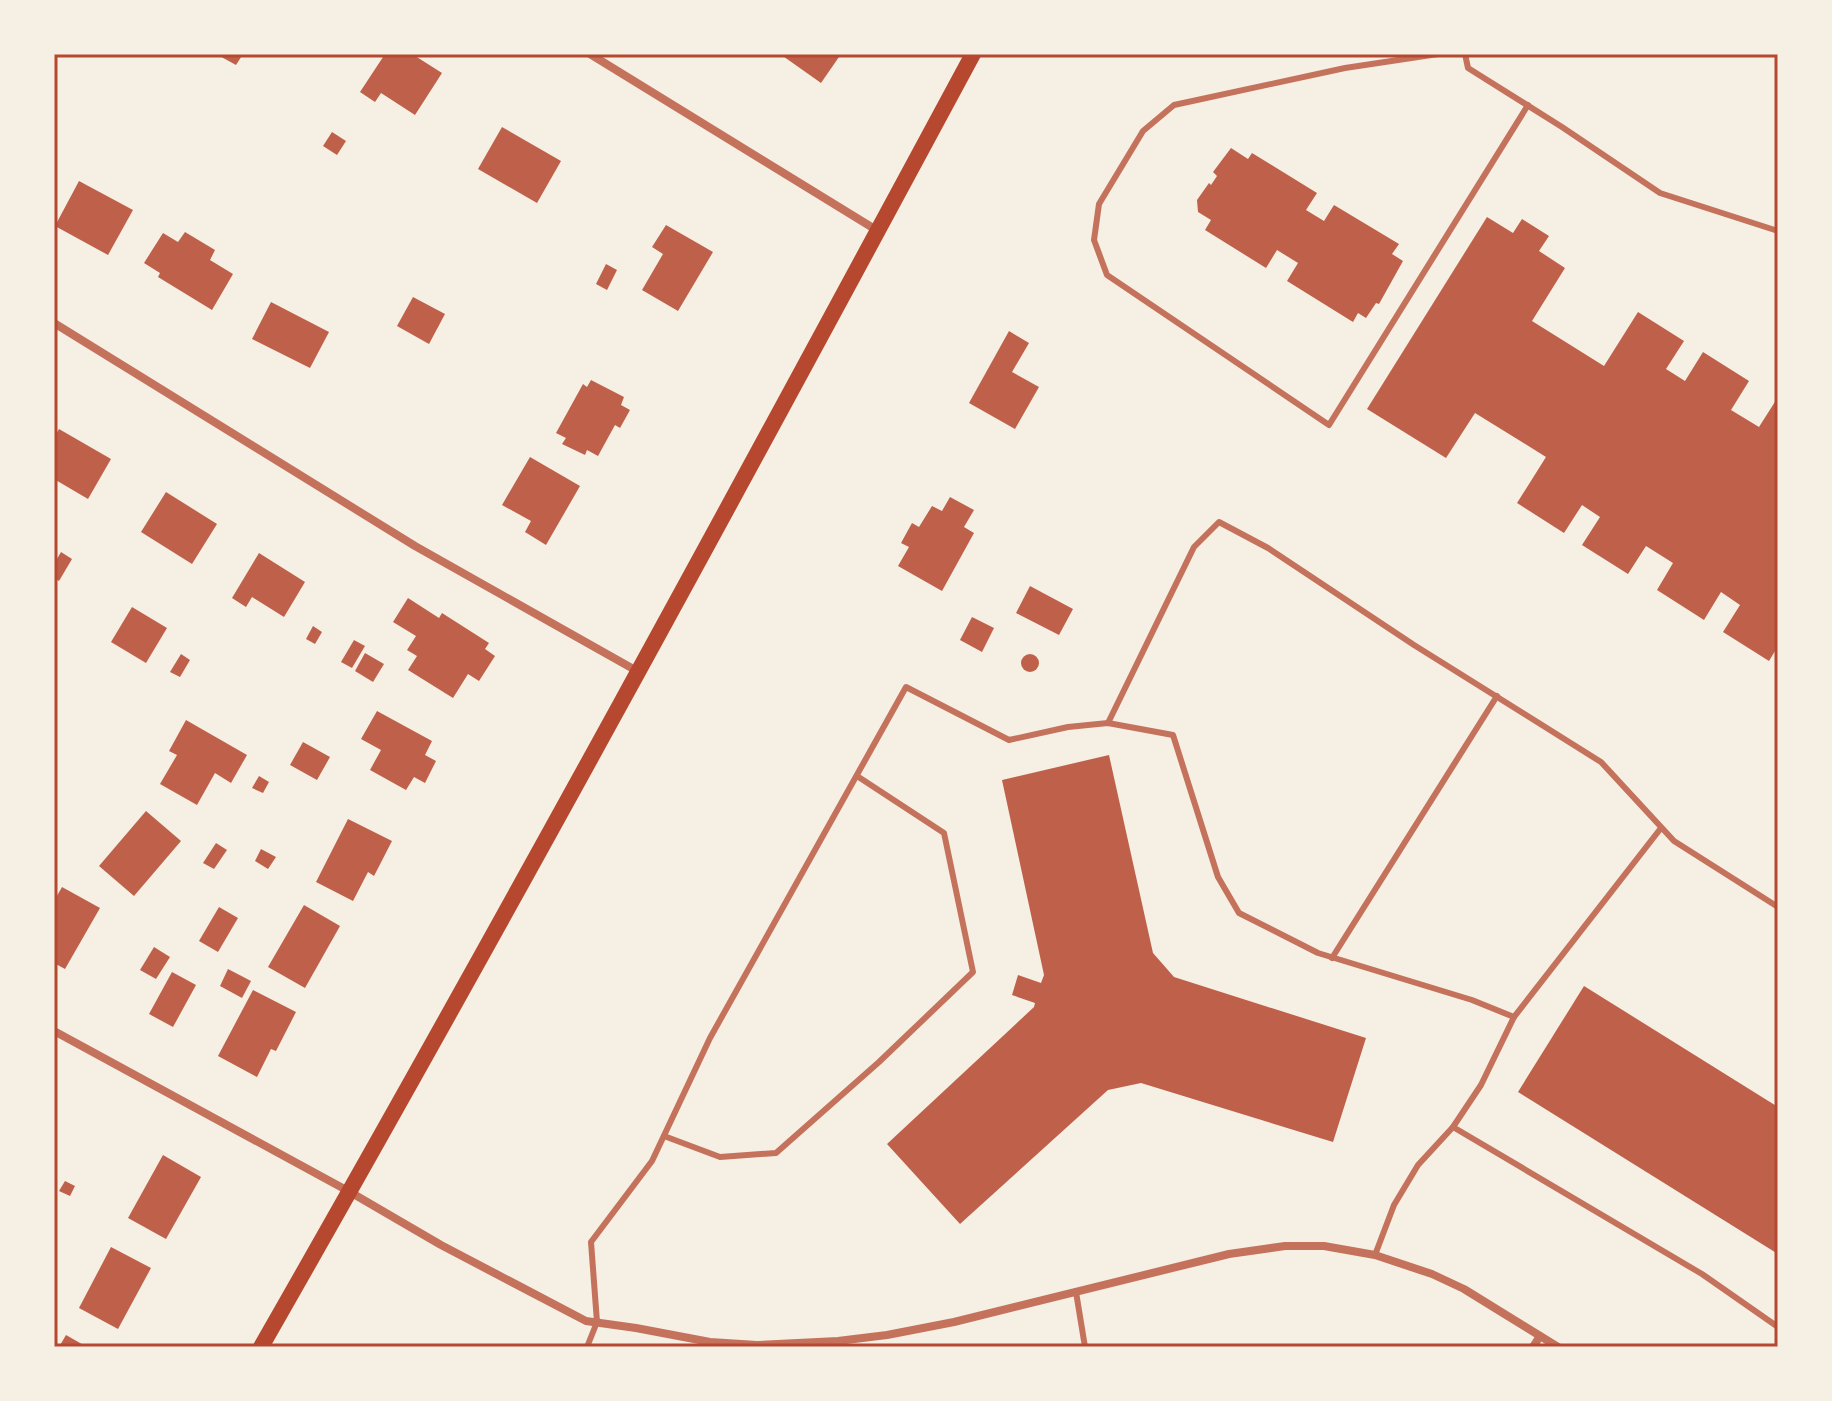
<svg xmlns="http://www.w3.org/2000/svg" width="1832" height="1401" font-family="'Times New Roman',serif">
  <rect width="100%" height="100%" fill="#f6efe4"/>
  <!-- building -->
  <g fill="#bf614a">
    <path d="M216 54H243L236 65Z"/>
    <path d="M385 54H412L442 73 415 115 381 93 375 102 360 92Z"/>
    <path d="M780 54H841L821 83Z"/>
    <path d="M502 127 561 161 537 203 478 169Z"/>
    <path d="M332 132 346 141 337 155 323 146Z"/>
    <path d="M1231 148 1248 159 1252 153 1317 193 1306 210 1324 221 1334 205 1399 244 1392 254 1403 261 1379 304 1376 303 1366 318 1358 313 1353 322 1287 281 1298 263 1277 250 1266 268 1205 230 1211 220 1198 212 1197 200 1209 183 1211 185 1217 176 1213 172Z"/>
    <path d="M79 181 133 210 108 255 55 226Z"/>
    <path d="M1487 217 1513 233 1522 219 1549 236 1539 251 1565 268 1532 321 1604 366 1638 312 1684 341 1666 369 1685 381 1703 352 1749 381 1731 410 1759 427 1778 397V646L1769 661 1723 632 1740 605 1721 592 1704 620 1657 590 1673 563 1646 546 1628 574 1582 545 1600 517 1582 505 1564 533 1517 503 1546 457 1475 413 1446 458 1367 409Z"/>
    <path d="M666 225 713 252 678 311 642 290 663 254 652 247Z"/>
    <path d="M185 232 215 250 210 260 233 274 212 310 158 277 160 273 144 263 163 233 178 242Z"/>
    <path d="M606 264 617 270 607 290 596 284Z"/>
    <path d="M413 297 445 314 429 344 397 326Z"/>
    <path d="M271 302 329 332 310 368 252 339Z"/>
    <path d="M1009 331 1029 343 1012 372 1039 387 1015 429 969 403Z"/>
    <path d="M591 380 624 397 621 405 630 410 620 428 615 425 598 456 587 450 585 455 562 444 566 438 556 433 583 384 587 387Z"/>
    <path d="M59 429 111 459 88 499 54 479V438Z"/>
    <path d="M530 457 580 486 546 545 525 532 531 521 502 505Z"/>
    <path d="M166 492 217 524 192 564 141 532Z"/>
    <path d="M950 497 974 510 964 527 974 533 942 591 898 566 909 547 901 543 912 523 919 527 932 506 942 511Z"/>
    <path d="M61 552 72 559 59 581 54 578V564Z"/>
    <path d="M259 553 305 582 284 617 252 597 246 607 232 598Z"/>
    <path d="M1030 586 1073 609 1059 635 1016 613Z"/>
    <path d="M408 598 439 618 442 613 489 643 485 649 495 656 479 681 468 674 453 698 408 670 417 656 407 650 416 636 393 622Z"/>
    <path d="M132 607 167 628 146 663 111 642Z"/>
    <path d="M972 617 994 628 982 652 960 640Z"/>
    <path d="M313 626 322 632 315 644 306 639Z"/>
    <path d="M354 640 365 646 352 668 341 662Z"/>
    <path d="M365 653 384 664 373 682 355 671Z"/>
    <circle cx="1030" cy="663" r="9"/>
    <path d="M181 654 190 660 180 677 170 672Z"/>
    <path d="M377 711 432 741 425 755 436 761 425 783 414 777 406 790 370 770 381 750 361 739Z"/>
    <path d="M186 720 247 755 231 783 215 773 197 805 160 784 177 755 169 751Z"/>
    <path d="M303 742 330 757 317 780 290 765Z"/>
    <path d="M1109 755 1153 953 1174 977 1366 1038 1333 1142 1141 1083 1108 1090 960 1224 887 1144 1034 1007 1035 1003 1012 995 1018 975 1041 983 1044 975 1002 780Z"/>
    <path d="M259 776 269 782 263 793 252 788Z"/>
    <path d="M146 811 181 841 134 896 99 866Z"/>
    <path d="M348 819 392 841 374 876 368 872 353 901 316 882Z"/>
    <path d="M216 843 227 850 214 869 203 863Z"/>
    <path d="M261 849 276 857 268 869 255 861Z"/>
    <path d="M62 887 100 908 65 969 54 963V901Z"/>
    <path d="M304 905 340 926 305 988 268 967Z"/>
    <path d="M219 907 238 918 218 952 199 941Z"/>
    <path d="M154 947 170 957 156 979 140 970Z"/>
    <path d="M228 969 251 981 242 998 220 986Z"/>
    <path d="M172 972 196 985 173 1027 149 1014Z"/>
    <path d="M1584 986 1778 1107V1254L1518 1092Z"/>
    <path d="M253 990 296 1012 276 1051 271 1049 257 1077 218 1056Z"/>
    <path d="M163 1155 201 1177 166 1239 128 1218Z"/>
    <path d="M65 1181 75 1186 70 1196 59 1191Z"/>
    <path d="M111 1247 151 1268 118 1329 79 1308Z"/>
    <path d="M66 1335 87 1347H59Z"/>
  </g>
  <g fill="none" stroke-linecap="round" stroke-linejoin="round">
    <!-- service -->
    <g stroke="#c5725c" stroke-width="6">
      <path d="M1438 54 1345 68 1174 105 1143 131 1099 204 1094 240 1107 275 1329 425 1528 105"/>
      <path d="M1465 54 1468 68 1562 127 1660 193 1778 231"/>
      <path d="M1108 723 1194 547 1219 522 1268 548 1414 645 1601 762 1674 841 1778 907"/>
      <path d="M1332 958 1497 696"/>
      <path d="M1514 1017 1661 828"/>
      <path d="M664 1136 720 1157 776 1153 879 1062 973 972 944 833 857 776"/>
      <path d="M1375 1255 1394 1205 1418 1165 1453 1127"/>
      <path d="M1076 1292 1085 1347"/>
      <path d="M587 1347 597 1322 591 1242 652 1161 710 1038 906 687 1009 740 1068 727 1108 723 1173 735 1218 877 1239 913 1318 953 1472 1000 1514 1017 1481 1085 1453 1127 1702 1274 1778 1327"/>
    </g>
    <!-- minor -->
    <g stroke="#c5725c" stroke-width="8">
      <path d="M590 54 878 231"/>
      <path d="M54 323 415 546 637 671"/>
      <path d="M54 1031 350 1192 441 1245 586 1321 636 1328 710 1342 757 1345 838 1341 887 1335 954 1322 1229 1254 1285 1246H1324L1375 1255 1432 1274 1464 1289 1558 1347"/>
      <path d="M1533 1347 1540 1336"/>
    </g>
    <!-- secondary -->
    <path stroke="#b5482f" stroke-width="16" d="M261 1347C505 920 740 487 973 54"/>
  </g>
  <!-- border -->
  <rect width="1832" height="1401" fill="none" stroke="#f6efe4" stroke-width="112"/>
  <rect x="56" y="56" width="1720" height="1289" fill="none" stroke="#b5482f" stroke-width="3"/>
</svg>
